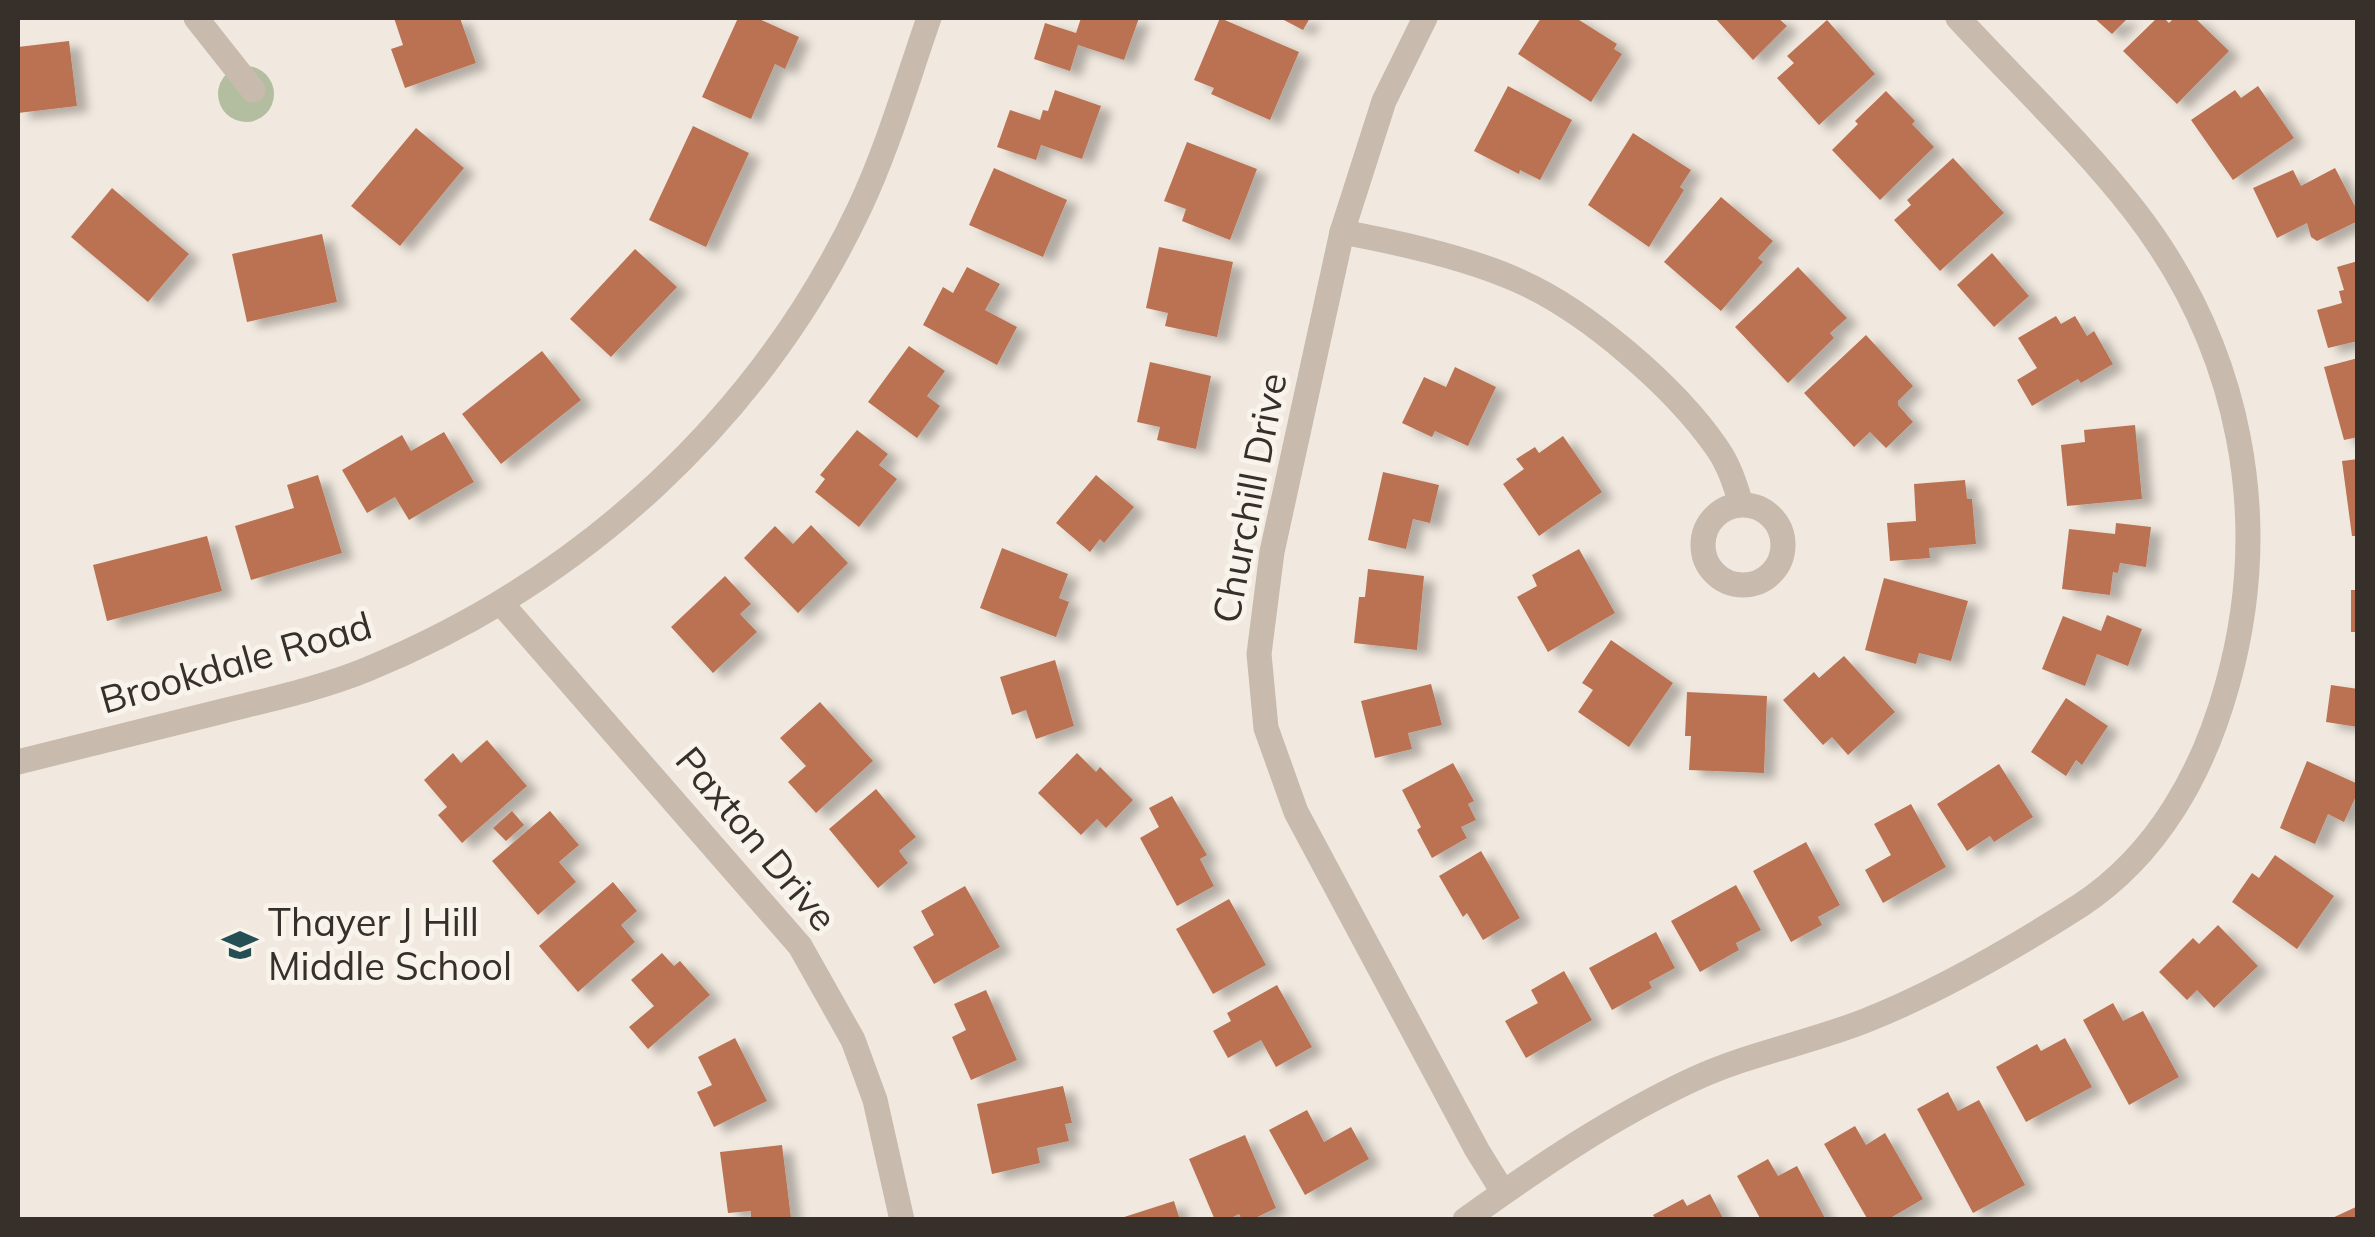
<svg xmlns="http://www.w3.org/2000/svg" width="2375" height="1237" font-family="Mulish,sans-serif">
  <defs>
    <filter id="shadow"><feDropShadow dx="11" dy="6" stdDeviation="5" flood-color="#0004"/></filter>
  </defs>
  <rect width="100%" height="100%" fill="#f1e9df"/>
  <!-- green -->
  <circle fill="#b3bea0" cx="246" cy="94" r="28"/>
  <!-- building -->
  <g fill="#ba7253" filter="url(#shadow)">
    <path d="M394 18H460L476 63 405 88 391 49 403 45Z"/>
    <path d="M738 18H757L799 37 785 69 775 64 751 119 702 97Z"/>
    <path d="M1081 18H1139L1124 60 1078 45 1070 71 1034 59 1045 23 1076 33Z"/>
    <path d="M1220 18 1299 52 1270 120 1211 94 1214 88 1194 80Z"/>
    <path d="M1280 18H1310L1303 30Z"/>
    <path d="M1541 18H1576L1617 44 1614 49 1622 54 1591 102 1518 54Z"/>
    <path d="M1715 18H1778L1787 26 1753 60Z"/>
    <path d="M2094 18H2128L2112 34Z"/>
    <path d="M2157 18H2164L2169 23 2174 18H2195L2229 51 2177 104 2123 51Z"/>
    <path d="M1827 20 1875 74 1819 125 1777 78 1794 63 1787 56Z"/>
    <path d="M69 41 77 106 18 113V47Z"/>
    <path d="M1508 86 1572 120 1540 180 1520 170 1519 174 1474 151Z"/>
    <path d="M2258 86 2294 138 2233 180 2191 120 2235 90 2241 98Z"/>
    <path d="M1055 90 1101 106 1082 159 1041 145 1036 160 997 147 1010 110 1040 120 1043 110 1048 111Z"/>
    <path d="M1886 91 1915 121 1912 124 1934 147 1880 200 1832 150 1858 124 1855 121Z"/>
    <path d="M693 126 749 153 706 247 649 220Z"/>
    <path d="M416 128 464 168 400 246 351 206Z"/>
    <path d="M1633 133 1691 170 1680 187 1684 190 1649 247 1588 205Z"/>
    <path d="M1187 142 1257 169 1230 240 1182 221 1186 209 1164 201Z"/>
    <path d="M1953 158 2004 213 1940 271 1894 220 1911 205 1907 200Z"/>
    <path d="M994 168 1067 200 1043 257 969 225Z"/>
    <path d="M2335 168 2358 212V221L2317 241 2311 237 2307 223 2277 238 2253 188 2293 170 2301 186Z"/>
    <path d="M112 188 189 254 148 302 71 237Z"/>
    <path d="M1721 197 1773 241 1758 258 1763 262 1721 311 1664 262Z"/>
    <path d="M322 234 337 302 247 322 232 254Z"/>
    <path d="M1159 247 1233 262 1217 337 1165 326 1168 313 1146 308Z"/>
    <path d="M635 249 677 287 611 357 570 319Z"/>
    <path d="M1992 253 2029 296 1994 327 1957 285Z"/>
    <path d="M2358 261V341L2328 348 2317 310 2342 303 2339 291 2344 290 2337 267Z"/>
    <path d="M967 267 1000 284 985 310 1017 327 997 365 923 325 943 287 953 293Z"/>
    <path d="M1798 267 1847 318 1830 333 1834 338 1788 383 1735 327Z"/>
    <path d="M2056 316 2061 324 2075 316 2087 336 2094 331 2113 364 2081 383 2078 379 2032 406 2017 380 2037 368 2018 338Z"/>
    <path d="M1866 335 1913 386 1898 401V405L1913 422 1886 448 1870 432 1854 447 1804 393Z"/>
    <path d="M909 346 945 371 927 396 940 406 917 438 868 402Z"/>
    <path d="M542 351 581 400 501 464 462 414Z"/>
    <path d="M2358 358V437L2344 440 2324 367Z"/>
    <path d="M1150 362 1211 376 1196 449 1157 440 1160 427 1137 422Z"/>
    <path d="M1455 367 1496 387 1468 446 1435 431 1432 437 1402 423 1424 377 1446 387Z"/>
    <path d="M2135 425 2142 499 2067 506 2061 445 2085 442 2084 430Z"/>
    <path d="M857 430 888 454 879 465 897 479 859 527 815 492 825 479 820 475Z"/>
    <path d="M444 432 474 482 409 520 395 497 367 513 342 470 402 435 411 451Z"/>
    <path d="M1563 436 1602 492 1539 536 1503 484 1524 469 1516 459 1535 447 1539 453Z"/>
    <path d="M2358 459V536H2352L2342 461Z"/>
    <path d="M1383 472 1439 485 1430 523 1413 519 1406 549 1368 540Z"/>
    <path d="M318 475 342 553 251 580 235 526 294 508 287 485Z"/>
    <path d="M1096 475 1134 507 1104 543 1100 539 1090 552 1056 523Z"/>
    <path d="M1965 480 1967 499H1972L1976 544 1929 548 1930 558 1890 561 1887 523 1916 521 1914 484Z"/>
    <path d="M2116 523 2151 527 2146 567 2120 563 2118 573 2113 572 2110 595 2062 589 2069 529 2115 534Z"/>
    <path d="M811 525 848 563 798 613 744 558 775 526 793 544Z"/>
    <path d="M207 536 222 591 107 621 93 565Z"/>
    <path d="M1002 548 1068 574 1059 598 1069 602 1056 637 980 608Z"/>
    <path d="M1579 549 1615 613 1548 652 1517 597 1537 586 1532 575Z"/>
    <path d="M1368 569 1424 576 1417 650 1354 643 1359 597H1365Z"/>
    <path d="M725 576 751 604 740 614 757 632 713 673 671 627Z"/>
    <path d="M1884 578 1968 601 1951 661 1919 653 1916 664 1865 650Z"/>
    <rect x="2351" y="590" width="7" height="42"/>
    <path d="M2107 615 2142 629 2128 666 2097 654 2085 686 2042 669 2063 616 2101 631Z"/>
    <path d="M1611 640 1673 683 1629 747 1578 712 1593 690 1582 683Z"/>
    <path d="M1844 656 1895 712 1848 755 1832 737 1823 745 1783 700 1814 672 1819 678Z"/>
    <path d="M1055 660 1074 726 1036 739 1026 710 1012 715 1000 677Z"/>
    <path d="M1431 684 1442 725 1408 733 1412 749 1375 758 1361 701Z"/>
    <path d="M2331 685 2358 689V727L2326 722Z"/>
    <path d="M1687 692 1767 696 1764 773 1689 770 1691 736H1685Z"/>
    <path d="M2066 698 2108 726 2082 765 2076 760 2066 776 2031 752Z"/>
    <path d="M820 702 873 761 816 813 788 782 806 766 780 738Z"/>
    <path d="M487 740 527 786 462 843 438 815 447 807 424 780 453 753 461 763Z"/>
    <path d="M1077 753 1096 772 1100 767 1133 800 1106 828 1097 819 1081 835 1038 793Z"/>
    <path d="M2307 761 2358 784V792L2344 822 2328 814 2315 844 2280 828Z"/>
    <path d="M1453 763 1474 801 1468 804 1476 820 1461 827 1467 838 1432 858 1417 830 1421 827 1402 790Z"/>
    <path d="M1999 764 2033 817 1994 842 1990 836 1967 851 1937 804Z"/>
    <path d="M876 789 916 837 899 851 908 863 878 888 829 829Z"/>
    <path d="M1172 796 1207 855 1200 859 1214 886 1177 906 1140 838 1159 827 1149 808Z"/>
    <path d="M1911 804 1946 867 1883 903 1865 870 1891 855 1874 824Z"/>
    <path d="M512 811 524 825 506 841 493 828Z"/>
    <path d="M550 811 579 845 559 862 576 882 538 915 492 861Z"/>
    <path d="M1806 842 1840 905 1818 917 1822 925 1791 942 1753 871Z"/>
    <path d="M1481 851 1520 918 1483 940 1467 913 1463 917 1439 876Z"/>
    <path d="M2275 855 2334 896 2297 949 2232 902 2252 873 2259 878Z"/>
    <path d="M613 882 637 911 621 925 635 942 578 992 539 946Z"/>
    <path d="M1736 885 1761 930 1736 943 1739 950 1700 972 1671 921Z"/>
    <path d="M965 886 1000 947 934 984 913 947 934 935 921 911Z"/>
    <path d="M1229 899 1266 965 1213 994 1176 929Z"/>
    <path d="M2218 925 2258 966 2214 1008 2197 990 2187 1000 2159 972 2193 938 2199 944Z"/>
    <path d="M1656 932 1675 968 1649 982 1652 988 1612 1010 1589 968Z"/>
    <path d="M662 953 674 966 680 961 710 995 648 1049 629 1027 654 1006 631 980Z"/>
    <path d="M1564 971 1592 1020 1526 1058 1505 1021 1538 1003 1531 990Z"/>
    <path d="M1277 985 1312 1047 1276 1067 1261 1040 1228 1058 1213 1031 1231 1021 1227 1013Z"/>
    <path d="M986 990 1017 1060 971 1080 952 1037 966 1030 954 1004Z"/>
    <path d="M2113 1003 2123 1021 2143 1011 2179 1077 2129 1105 2083 1020Z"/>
    <path d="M735 1038 767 1101 714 1127 697 1092 712 1085 698 1057Z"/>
    <path d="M2065 1038 2092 1087 2026 1122 1996 1067 2037 1044 2041 1051Z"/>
    <path d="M1063 1086 1072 1123 1065 1124 1069 1141 1037 1148 1040 1163 992 1174 977 1104Z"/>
    <path d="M1948 1092 1958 1111 1979 1100 2025 1185 1973 1213 1917 1109Z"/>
    <path d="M1307 1110 1324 1142 1351 1127 1369 1159 1305 1195 1269 1130Z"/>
    <path d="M1855 1126 1866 1145 1885 1133 1923 1199 1887 1220H1868L1824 1144Z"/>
    <path d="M1245 1135 1276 1208 1251 1220H1242L1239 1214 1227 1220H1215L1189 1159Z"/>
    <path d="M782 1145 791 1218 751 1220V1211L728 1213 720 1152Z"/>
    <path d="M1768 1159 1778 1176 1797 1166 1826 1220H1761L1737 1176Z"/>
    <path d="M1710 1194 1724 1220H1656L1653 1215 1683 1199 1687 1206Z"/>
    <path d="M1174 1201 1180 1220H1118V1219Z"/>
    <path d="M2358 1206V1220H2328Z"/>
  </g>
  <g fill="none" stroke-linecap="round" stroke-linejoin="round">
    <!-- minor -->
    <g stroke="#c8baac" stroke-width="25">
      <path d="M196 18 253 90"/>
      <path d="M1425 18 1384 101 1342 232 1272 552 1259 654 1266 728 1296 812 1477 1150 1503 1192"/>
      <path d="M1342 232C1396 242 1469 258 1519 281 1587 311 1675 387 1717 448 1729 465 1735 484 1741 504"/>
      <circle cx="1743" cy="545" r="40"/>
      <path d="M501 603 800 946 853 1040 875 1100 902 1220"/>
      <path d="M18 762C86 745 154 728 223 711 271 699 322 688 368 669 582 581 759 419 859 209 888 148 907 81 929 18"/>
      <path d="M1465 1220C1539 1167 1612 1117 1694 1079 1750 1053 1810 1043 1867 1020 1937 992 2017 946 2081 905 2158 854 2203 772 2227 686 2274 519 2241 348 2134 210 2081 142 2016 81 1958 18"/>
    </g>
  </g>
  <!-- icons -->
  <defs>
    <symbol id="school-bare" viewBox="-9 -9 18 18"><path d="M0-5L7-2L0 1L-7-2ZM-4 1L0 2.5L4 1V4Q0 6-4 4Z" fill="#244f54" stroke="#f8f3eb" stroke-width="2.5" paint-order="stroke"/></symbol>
  </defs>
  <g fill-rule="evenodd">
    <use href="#school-bare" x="215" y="920" width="50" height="50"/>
  </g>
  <g text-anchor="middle" stroke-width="10" stroke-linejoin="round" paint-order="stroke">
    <!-- street labels -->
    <g font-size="38" fill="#372f2a" stroke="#f8f3eb">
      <text transform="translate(1250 498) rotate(-79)" y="13">Churchill Drive</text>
      <text transform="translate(236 663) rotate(-16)" y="13">Brookdale Road</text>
      <text transform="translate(756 839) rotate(50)" y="13">Paxton Drive</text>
    </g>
    <!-- poi labels -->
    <g font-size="38" fill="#372f2a" stroke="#f8f3eb" text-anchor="start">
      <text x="268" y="936">Thayer J Hill<tspan x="268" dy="44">Middle School</tspan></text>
    </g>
  </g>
  <!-- border -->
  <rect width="2375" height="1237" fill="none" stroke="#372f2a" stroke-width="40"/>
</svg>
